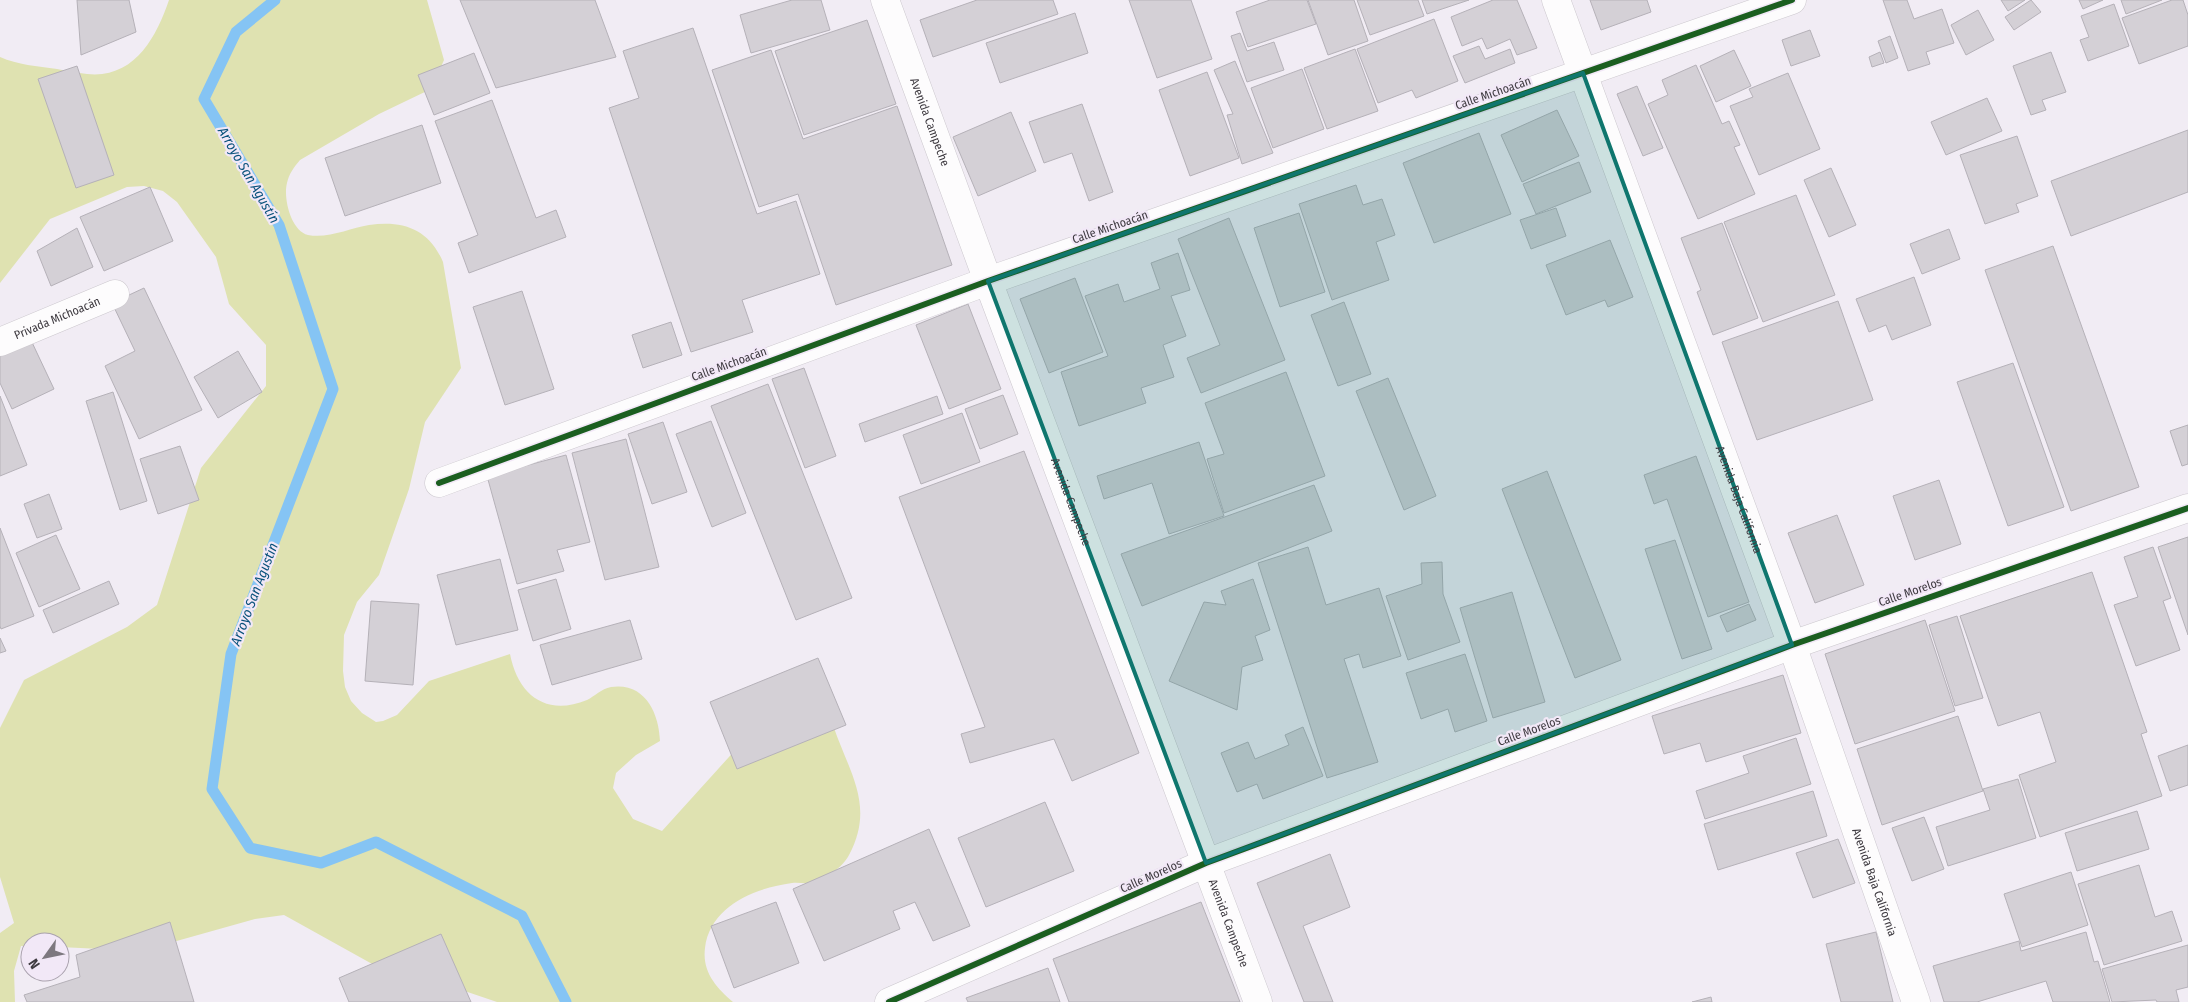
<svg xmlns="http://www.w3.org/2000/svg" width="2188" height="1002" font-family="'Fira Sans Condensed',sans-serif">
  <rect width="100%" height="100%" fill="#f1ecf4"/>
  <!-- green -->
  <path fill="#dfe2b1" d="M169 0H427L444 60 431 89 379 114 300 160C294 167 289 174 287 183 283 198 291 231 308 235 328 239 350 228 369 225 403 220 429 229 443 262L461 368 425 422 409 489 379 575 357 602 344 635 343 671 345 687 351 701 362 713 376 722 383 721 397 715 429 681 510 654C518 695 546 717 587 700 595 696 601 689 611 687 645 682 659 713 660 741L636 755 616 773 613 788 633 819 662 831 738 747 834 728C850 774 875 806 849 855 843 867 825 880 811 883 805 884 798 882 792 883 755 888 710 906 705 948 702 972 716 987 733 1002H497L438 982 374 965 284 915 255 919 141 951 60 947V942H30V946H21L14 971 15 1002H0V933L14 923 0 877V728L24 680 127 627 157 605 201 468 266 386V345L229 304 216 257 177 202 163 191 144 186 127 187 50 219 0 283V57C18 65 37 66 57 69 67 71 77 73 87 74 134 79 156 38 169 0Z"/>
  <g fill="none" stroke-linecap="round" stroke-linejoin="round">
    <!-- stream -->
    <path stroke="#85c4f4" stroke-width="11" d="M275 0 236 32 204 99 279 225 333 389 231 654 212 789 250 848 321 863 376 842 522 916 566 1002"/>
  </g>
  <!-- building -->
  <g fill="#d4d0d6" stroke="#b5b1b8">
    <path d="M77 0H129L136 32 81 55Z"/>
    <path d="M460 0H595L616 57 496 88Z"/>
    <path d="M792 0H821L830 30 751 53 740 15Z"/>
    <path d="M977 0H1053L1058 14 933 57 920 20Z"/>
    <path d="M1129 0H1191L1212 59 1157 78Z"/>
    <path d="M1270 0H1307L1316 24 1248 47 1236 12Z"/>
    <path d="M1308 0H1354L1368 41 1328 55Z"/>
    <path d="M1357 0H1418L1424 16 1370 35Z"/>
    <path d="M1422 0H1469L1427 14Z"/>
    <path d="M1493 0H1517L1537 48 1517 55 1510 39 1487 49 1482 38 1462 46 1451 17Z"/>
    <path d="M1590 0H1647L1651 12 1601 30Z"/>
    <path d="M1883 0H1907L1914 19 1942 9 1954 43 1926 52 1930 64 1908 71Z"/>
    <path d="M2001 0H2025L2008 11Z"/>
    <path d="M2031 0 2041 12 2014 30 2005 17Z"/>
    <path d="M2079 0H2103L2083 9Z"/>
    <path d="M2121 0H2162L2126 14Z"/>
    <path d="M2172 0H2183L2188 15V46L2139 64 2122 18Z"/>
    <path d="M2114 4 2129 46 2088 61 2080 40 2089 37 2081 16Z"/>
    <path d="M1978 10 1994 40 1966 55 1951 25Z"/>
    <path d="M1075 13 1088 53 1000 83 986 43Z"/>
    <path d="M1434 19 1458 81 1416 98 1412 90 1378 103 1357 49Z"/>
    <path d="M867 20 896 104 804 135 775 51Z"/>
    <path d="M693 28 757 214 796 201 820 274 742 300 753 332 691 352 609 108 639 98 623 51Z"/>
    <path d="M1810 30 1820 56 1791 66 1782 40Z"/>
    <path d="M1240 33 1247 51 1274 42 1284 70 1247 82 1231 36Z"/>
    <path d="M1890 36 1898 58 1886 63 1878 41Z"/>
    <path d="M1479 46 1485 59 1510 49 1515 63 1465 83 1453 56Z"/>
    <path d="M1355 49 1378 111 1327 129 1304 68Z"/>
    <path d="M771 50 803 139 897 106 952 265 836 305 798 194 759 207 712 70Z"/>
    <path d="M1734 50 1751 86 1716 102 1700 66Z"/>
    <path d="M1880 52 1884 63 1872 67 1869 57Z"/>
    <path d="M2051 52 2066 92 2042 100 2046 110 2031 115 2013 66Z"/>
    <path d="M474 53 490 93 434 115 418 75Z"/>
    <path d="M1235 61 1273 153 1242 164 1227 115 1233 114 1214 70Z"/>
    <path d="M1696 65 1722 124 1729 121 1740 145 1734 147 1755 194 1698 219 1648 104 1668 95 1662 80Z"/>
    <path d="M77 66 114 175 76 188 38 79Z"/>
    <path d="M1302 69 1324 129 1273 148 1251 88Z"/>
    <path d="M1207 72 1239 158 1190 176 1159 90Z"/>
    <path d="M1788 73 1820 149 1759 175 1730 106 1753 97 1749 89Z"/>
    <path d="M1637 86 1663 148 1643 156 1617 94Z"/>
    <path d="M1987 98 2002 131 1946 155 1931 122Z"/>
    <path d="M492 100 536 218 556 210 566 237 469 273 458 243 478 235 435 121Z"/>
    <path d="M1082 104 1113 192 1089 201 1072 153 1044 163 1029 122Z"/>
    <path d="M1557 110 1579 156 1522 182 1501 135Z"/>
    <path d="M1011 112 1036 171 978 196 953 137Z"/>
    <path d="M422 125 441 183 345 216 325 158Z"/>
    <path d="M2188 130V192L2071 236 2051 181Z"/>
    <path d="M1479 133 1511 214 1434 243 1403 163Z"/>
    <path d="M2017 136 2038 196 2016 204 2019 212 1985 224 1960 155Z"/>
    <path d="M1579 162 1591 192 1536 214 1523 184Z"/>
    <path d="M1831 168 1856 225 1829 237 1804 180Z"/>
    <path d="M1356 185 1363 205 1382 199 1395 235 1376 242 1389 280 1332 300 1299 204Z"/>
    <path d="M150 187 173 241 104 271 80 217Z"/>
    <path d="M1796 195 1835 295 1763 322 1724 222Z"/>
    <path d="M1556 208 1566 236 1531 249 1520 220Z"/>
    <path d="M1299 213 1325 292 1280 307 1254 228Z"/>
    <path d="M1229 218 1285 360 1201 393 1187 358 1220 345 1178 239Z"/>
    <path d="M1722 223 1758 318 1713 335 1697 292 1701 290 1681 238Z"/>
    <path d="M77 228 93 267 51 286 37 251Z"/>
    <path d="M1949 229 1960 259 1922 274 1910 244Z"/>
    <path d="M1610 240 1633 297 1608 307 1605 300 1566 315 1546 265Z"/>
    <path d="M2053 246 2139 487 2071 511 1985 270Z"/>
    <path d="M1178 253 1190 290 1171 296 1186 336 1163 345 1174 377 1141 388 1146 403 1079 426 1061 372 1108 356 1085 296 1118 284 1124 302 1160 289 1151 263Z"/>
    <path d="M1914 277 1931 325 1892 340 1886 325 1869 332 1856 299Z"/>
    <path d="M1075 278 1103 352 1049 373 1020 299Z"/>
    <path d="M144 288 202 410 139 439 105 366 135 351 112 303Z"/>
    <path d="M522 291 554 389 505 405 473 307Z"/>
    <path d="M1838 301 1873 400 1757 440 1722 342Z"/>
    <path d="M1344 302 1371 374 1338 386 1311 315Z"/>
    <path d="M968 304 1001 389 949 409 916 325Z"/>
    <path d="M671 322 682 355 643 368 632 335Z"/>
    <path d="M29 336 54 389 12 409 0 383V350Z"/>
    <path d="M238 351 262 392 218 418 194 377Z"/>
    <path d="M2013 363 2064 507 2008 526 1957 382Z"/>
    <path d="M804 368 836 456 805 468 772 379Z"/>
    <path d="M1286 372 1325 476 1224 513 1207 459 1224 454 1205 403Z"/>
    <path d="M1388 378 1436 496 1404 510 1356 391Z"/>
    <path d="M768 384 852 598 796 620 711 406Z"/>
    <path d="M113 392 147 501 120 510 86 401Z"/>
    <path d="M1003 395 1018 434 980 449 965 409Z"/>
    <path d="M0 396 27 465 0 476Z"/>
    <path d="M937 396 943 414 865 442 859 424Z"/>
    <path d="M962 413 980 462 921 484 903 435Z"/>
    <path d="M711 421 746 513 712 527 676 434Z"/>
    <path d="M663 422 687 492 652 504 628 434Z"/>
    <path d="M2188 425V464L2182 466 2170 431Z"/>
    <path d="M626 439 659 567 605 580 572 453Z"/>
    <path d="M1199 442 1224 516 1169 534 1152 483 1104 499 1097 476Z"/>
    <path d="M180 446 199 500 158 514 140 459Z"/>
    <path d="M1024 451 1139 753 1072 781 1054 739 970 763 961 734 985 727 899 497Z"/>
    <path d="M566 455 590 542 557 550 564 571 517 584 487 476Z"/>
    <path d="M1696 456 1749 602 1708 617 1667 499 1654 504 1644 475Z"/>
    <path d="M1547 471 1621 660 1575 678 1502 489Z"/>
    <path d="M1939 480 1961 544 1915 560 1893 496Z"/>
    <path d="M1314 485 1332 531 1142 606 1121 554Z"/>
    <path d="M49 494 62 529 37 538 24 504Z"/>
    <path d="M1837 515 1864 585 1815 603 1788 533Z"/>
    <path d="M0 528 34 616 1 629 0 626Z"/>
    <path d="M56 535 80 589 39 607 16 553Z"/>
    <path d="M2188 537V635L2158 547Z"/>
    <path d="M1675 540 1712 649 1682 659 1645 549Z"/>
    <path d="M1308 547 1326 605 1379 588 1401 656 1363 668 1359 654 1344 659 1378 762 1327 778 1258 563Z"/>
    <path d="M2153 547 2171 598 2163 601 2180 650 2136 666 2114 605 2138 597 2124 557Z"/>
    <path d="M500 559 518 630 456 645 437 575Z"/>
    <path d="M1442 562 1443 594 1460 642 1408 660 1386 596 1422 584 1421 563Z"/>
    <path d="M2092 572 2147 732 2141 734 2162 796 2040 837 2019 775 2056 762 2040 712 1998 726 1960 616Z"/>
    <path d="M556 579 571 629 533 641 518 590Z"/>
    <path d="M1253 579 1270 630 1255 636 1263 660 1242 667 1237 710 1169 681 1204 602 1226 605 1221 591Z"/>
    <path d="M109 581 119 604 53 633 43 610Z"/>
    <path d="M1512 592 1545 702 1493 718 1460 608Z"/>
    <path d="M371 601 419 604 413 685 365 681Z"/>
    <path d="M1749 604 1756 620 1727 632 1720 616Z"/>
    <path d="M1957 616 1983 698 1955 706 1929 625Z"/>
    <path d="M630 620 642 659 552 685 540 645Z"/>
    <path d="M1925 620 1955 711 1855 744 1825 654Z"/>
    <path d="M0 638 6 651 0 653Z"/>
    <path d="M1465 654 1487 721 1455 732 1448 709 1421 719 1406 673Z"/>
    <path d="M818 658 846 725 737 769 710 702Z"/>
    <path d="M1783 675 1801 733 1706 762 1700 743 1664 754 1652 716Z"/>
    <path d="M1958 716 1983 791 1882 825 1857 749Z"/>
    <path d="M1303 727 1323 776 1263 799 1257 784 1237 792 1221 753 1248 742 1255 759 1289 745 1285 735Z"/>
    <path d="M1796 738 1811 784 1705 819 1696 791 1749 773 1743 756Z"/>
    <path d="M2188 745V785L2170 791 2158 756Z"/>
    <path d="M2018 779 2036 838 1948 866 1936 827 1990 810 1983 789Z"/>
    <path d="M1813 791 1827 836 1718 870 1704 824Z"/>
    <path d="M1045 802 1074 871 986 907 958 838Z"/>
    <path d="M2137 811 2149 849 2077 871 2065 833Z"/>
    <path d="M1924 817 1944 869 1912 881 1892 828Z"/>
    <path d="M929 829 970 926 933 941 915 902 893 911 900 929 824 961 793 889Z"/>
    <path d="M1838 839 1855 883 1813 898 1796 853Z"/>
    <path d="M1330 854 1350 907 1303 926 1333 1002H1304L1257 883Z"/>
    <path d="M2139 865 2155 917 2172 911 2182 941 2104 965 2078 884Z"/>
    <path d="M2071 872 2088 925 2022 947 2004 894Z"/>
    <path d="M776 902 799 963 734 988 711 926Z"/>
    <path d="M1201 902 1240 1002H1069L1053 959Z"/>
    <path d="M170 922 194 1002H27L24 995 80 977 76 955Z"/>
    <path d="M1876 932 1893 1002H1841L1826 944Z"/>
    <path d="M2086 932 2094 962 2098 961 2110 1002H2053L2046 981 1977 1002H1944L1933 966 2019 941 2021 951Z"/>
    <path d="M441 934 471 1002H349L339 978Z"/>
    <path d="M2188 945V987L2176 990 2179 1002H2157L2156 1000 2112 1002 2102 969Z"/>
    <path d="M1048 968 1060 1002H968L966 998Z"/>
    <path d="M1711 997 1712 1002H1692Z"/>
  </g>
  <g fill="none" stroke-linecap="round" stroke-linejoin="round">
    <defs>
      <g id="street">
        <path id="s1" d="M885 0 988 281 1258 1002"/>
        <path id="s2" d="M1556 0 1792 645 1916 1002"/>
        <path id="s3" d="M0 342 115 294"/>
        <path d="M439 483 988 281 1792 0"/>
        <path d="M889 1002 1206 863 1792 645 2188 508"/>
      </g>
    </defs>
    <!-- street casing -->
    <use href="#street" stroke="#ccc8ce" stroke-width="29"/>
    <!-- street -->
    <use href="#street" stroke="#fdfcfd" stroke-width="28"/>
    <defs>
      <g id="cycleway">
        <path d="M439 483 988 281 1792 0"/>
        <path d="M889 1002 1206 863 1792 645 2188 508"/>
      </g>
    </defs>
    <!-- cycleway casing -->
    <use href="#cycleway" stroke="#f2e8f7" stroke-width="9"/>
    <!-- cycleway -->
    <use href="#cycleway" stroke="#1b5e20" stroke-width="6"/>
  </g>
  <!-- marked area -->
  <path fill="#0f766e" fill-opacity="0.2" stroke="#0f766e" stroke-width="4" stroke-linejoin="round" d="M1583 73 1792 645 1206 863 988 281Z"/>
  <g text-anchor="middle" stroke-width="4.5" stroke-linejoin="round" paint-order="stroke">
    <!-- street labels -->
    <g font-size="12" fill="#3e3a40" stroke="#f2e8f7">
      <text transform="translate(1493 93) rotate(-19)" y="4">Calle Michoacán</text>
      <text dy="4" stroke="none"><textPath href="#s1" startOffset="130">Avenida Campeche</textPath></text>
      <text transform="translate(1110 227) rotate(-19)" y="4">Calle Michoacán</text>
      <text dy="4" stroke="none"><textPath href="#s3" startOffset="62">Privada Michoacán</textPath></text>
      <text transform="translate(729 364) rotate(-20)" y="4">Calle Michoacán</text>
      <text dy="4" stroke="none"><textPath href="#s2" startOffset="532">Avenida Baja California</textPath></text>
      <text dy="4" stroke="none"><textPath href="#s1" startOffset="535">Avenida Campeche</textPath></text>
      <text transform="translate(1910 592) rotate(-19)" y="4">Calle Morelos</text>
      <text transform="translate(1529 731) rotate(-20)" y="4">Calle Morelos</text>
      <text transform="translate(1151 876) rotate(-24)" y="4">Calle Morelos</text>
      <text dy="4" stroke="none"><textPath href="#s2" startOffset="938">Avenida Baja California</textPath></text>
      <text dy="4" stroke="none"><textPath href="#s1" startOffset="985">Avenida Campeche</textPath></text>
    </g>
    <!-- water labels -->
    <g font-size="14" font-style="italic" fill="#09527c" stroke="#f2e8f7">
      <text transform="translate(249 175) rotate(60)" y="5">Arroyo San Agustín</text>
      <text transform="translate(254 594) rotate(-69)" y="5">Arroyo San Agustín</text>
    </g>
  </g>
  <!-- north arrow -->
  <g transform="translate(45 957) rotate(237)"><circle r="24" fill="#f2e8f7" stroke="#aaa2ae"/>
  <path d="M0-4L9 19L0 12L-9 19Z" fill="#7d787f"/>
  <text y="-8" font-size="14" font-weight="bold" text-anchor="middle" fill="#3e3a40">N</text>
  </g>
</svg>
